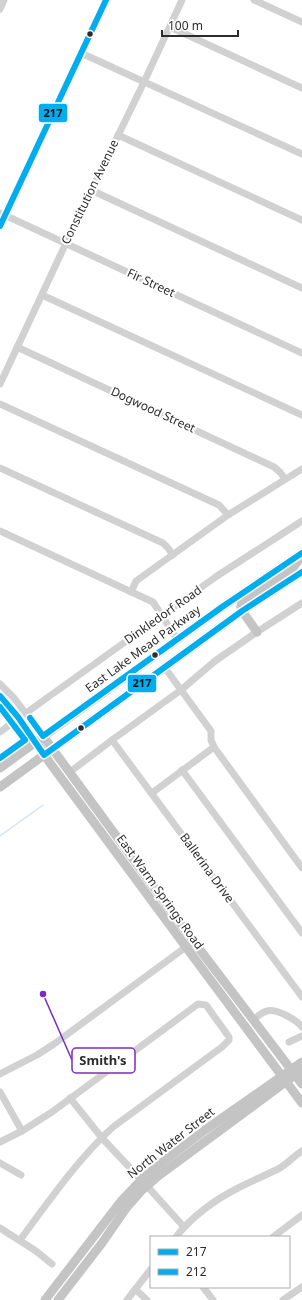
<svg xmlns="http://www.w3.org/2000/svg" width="302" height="1300" font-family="'Noto Sans',sans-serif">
  <rect width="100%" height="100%" fill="#fff"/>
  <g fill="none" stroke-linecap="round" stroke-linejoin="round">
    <!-- stream -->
    <path stroke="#d5e4f1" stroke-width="1.5" d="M0 836 43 805"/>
    <!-- minor -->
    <g stroke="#d1d1d1" stroke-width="7">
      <path d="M254 0 302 22"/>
      <path d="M0 9 4 0"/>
      <path d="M170 27 302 88"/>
      <path d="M81 53 302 154"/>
      <path d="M118 135 302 220"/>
      <path d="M91 190 302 288"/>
      <path d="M0 213 302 353"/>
      <path d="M0 226 106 0"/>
      <path d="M42 295 302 415"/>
      <path d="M17 347 274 467 280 472 285 479"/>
      <path d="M0 384 66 243 144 82 182 0"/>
      <path d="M0 404 219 505 228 515"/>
      <path d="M0 468 163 543 168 548 173 555"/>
      <path d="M0 531 153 602 177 639"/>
      <path d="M131 592 136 581 228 515 302 469"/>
      <path d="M165 668 211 731V740L214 747 302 868"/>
      <path d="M0 684 14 698 43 736"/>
      <path d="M0 696 7 703 36 742"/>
      <path d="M26 713 217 576 302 521"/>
      <path d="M0 732 19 718"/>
      <path d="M112 740 302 997"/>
      <path d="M182 770 302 933"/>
      <path d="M70 772 112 740 181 690 215 661 257 632 302 603"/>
      <path d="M152 793 214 747"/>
      <path d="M253 1020C257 1017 262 1012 267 1011 276 1008 297 1020 302 1027"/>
      <path d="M289 1042 302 1036"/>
      <path d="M0 1074 37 1055 54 1044 190 944"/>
      <path d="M0 1092 22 1131"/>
      <path d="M70 1098 102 1138 147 1186 184 1227"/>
      <path d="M0 1142 22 1131 52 1112 198 1004 206 1005 229 1037V1040L222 1047 113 1127C77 1160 49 1201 20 1240"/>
      <path d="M0 1163 21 1175"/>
      <path d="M0 1228 36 1251 52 1264"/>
      <path d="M176 1237C191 1217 216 1199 238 1188 252 1181 266 1175 280 1168 288 1163 294 1156 302 1151"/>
      <path d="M273 1237 302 1215"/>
      <path d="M203 1287 213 1300"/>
      <path d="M135 1289 147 1300"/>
      <path d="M127 1300 151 1269"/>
      <path d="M283 1300 302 1287"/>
    </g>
    <!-- major -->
    <g stroke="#c4c4c4" stroke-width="9">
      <path d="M257 632 242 611C240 607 240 605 243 602L291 570 302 556"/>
      <path d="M43 736 194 942 302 1084"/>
      <path d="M36 742 50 763 186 947 302 1103"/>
      <path d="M0 768 222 607 302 553"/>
      <path d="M0 787 242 611 302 572"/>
      <path d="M45 1300 122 1200 143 1178 164 1161 205 1130 302 1062"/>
      <path d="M58 1300 102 1243 127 1207 142 1190 157 1177 295 1075 302 1071"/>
    </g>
    <defs>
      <g id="bus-1">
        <path d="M0 226 106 0"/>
        <path d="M0 696 18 717 44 755 242 611 302 572"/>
        <path d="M30 718 43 736 222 607 302 553"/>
      </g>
      <path id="bus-2" d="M0 707 25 740 0 758"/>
    </defs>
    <!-- bus-1 casing -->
    <use href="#bus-1" stroke="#fff" stroke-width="9"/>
    <!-- bus-2 casing -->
    <use href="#bus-2" stroke="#fff" stroke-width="9"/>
    <!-- bus-1 -->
    <use href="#bus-1" stroke="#00adef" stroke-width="6"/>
    <!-- bus-2 -->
    <use href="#bus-2" stroke="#00adef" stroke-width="6"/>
  </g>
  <!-- markers -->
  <g fill="#2c2c2c" stroke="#fff" stroke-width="1.5">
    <circle cx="90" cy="34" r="3.5"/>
    <circle cx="155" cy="655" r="3.5"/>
    <circle cx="81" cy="728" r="3.5"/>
  </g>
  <g text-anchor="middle" stroke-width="4" stroke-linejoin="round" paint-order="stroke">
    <!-- street labels -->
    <g font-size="12" fill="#2c2c2c" stroke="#fff">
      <text transform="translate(90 192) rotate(-64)" y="4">Constitution Avenue</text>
      <text transform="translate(151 283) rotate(25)" y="4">Fir Street</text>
      <text transform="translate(153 410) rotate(25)" y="4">Dogwood Street</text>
      <text transform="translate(163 615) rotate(-35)" y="4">Dinkledorf Road</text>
      <text transform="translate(143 649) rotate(-36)" y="4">East Lake Mead Parkway</text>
      <text transform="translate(207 868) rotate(54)" y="4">Ballerina Drive</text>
      <text transform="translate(160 892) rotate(54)" y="4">East Warm Springs Road</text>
      <text transform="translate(171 1143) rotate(-38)" y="4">North Water Street</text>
    </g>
  </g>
  <!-- callouts -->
  <path fill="none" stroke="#7b2cbf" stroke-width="1.5" d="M43 994L72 1060"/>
  <circle fill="#7b2cbf" stroke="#fff" stroke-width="1.5" cx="43" cy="994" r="4"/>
  <rect fill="#fff" stroke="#7b2cbf" stroke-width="1.5" x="72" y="1048" width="63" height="25" rx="4"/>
  <g font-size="13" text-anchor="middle" font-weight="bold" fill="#2c2c2c">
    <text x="103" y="1065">Smith's</text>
  </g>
  <g stroke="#fff" stroke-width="1.5">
    <rect x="38" y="103" width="30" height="20" rx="4" fill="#00adef"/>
    <rect x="127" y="674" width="30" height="19" rx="4" fill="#00adef"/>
  </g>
  <g font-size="11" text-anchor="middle" font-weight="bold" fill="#111">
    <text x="53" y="117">217</text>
    <text x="142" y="687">217</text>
  </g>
  <!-- legend -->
  <rect x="150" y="1236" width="140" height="52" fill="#ffffff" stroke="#ababab"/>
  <rect x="158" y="1249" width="20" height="6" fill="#00adef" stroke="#ababab"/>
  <text x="186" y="1256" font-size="12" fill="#2c2c2c">217</text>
  <rect x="158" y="1269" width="20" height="6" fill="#00adef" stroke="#ababab"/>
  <text x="186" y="1276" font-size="12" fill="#2c2c2c">212</text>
  <!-- scale -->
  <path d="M162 30v6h76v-6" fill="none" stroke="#2c2c2c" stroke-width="2"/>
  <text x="168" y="30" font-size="12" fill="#2c2c2c" stroke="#ffffff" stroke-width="3" paint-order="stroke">100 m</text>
</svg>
